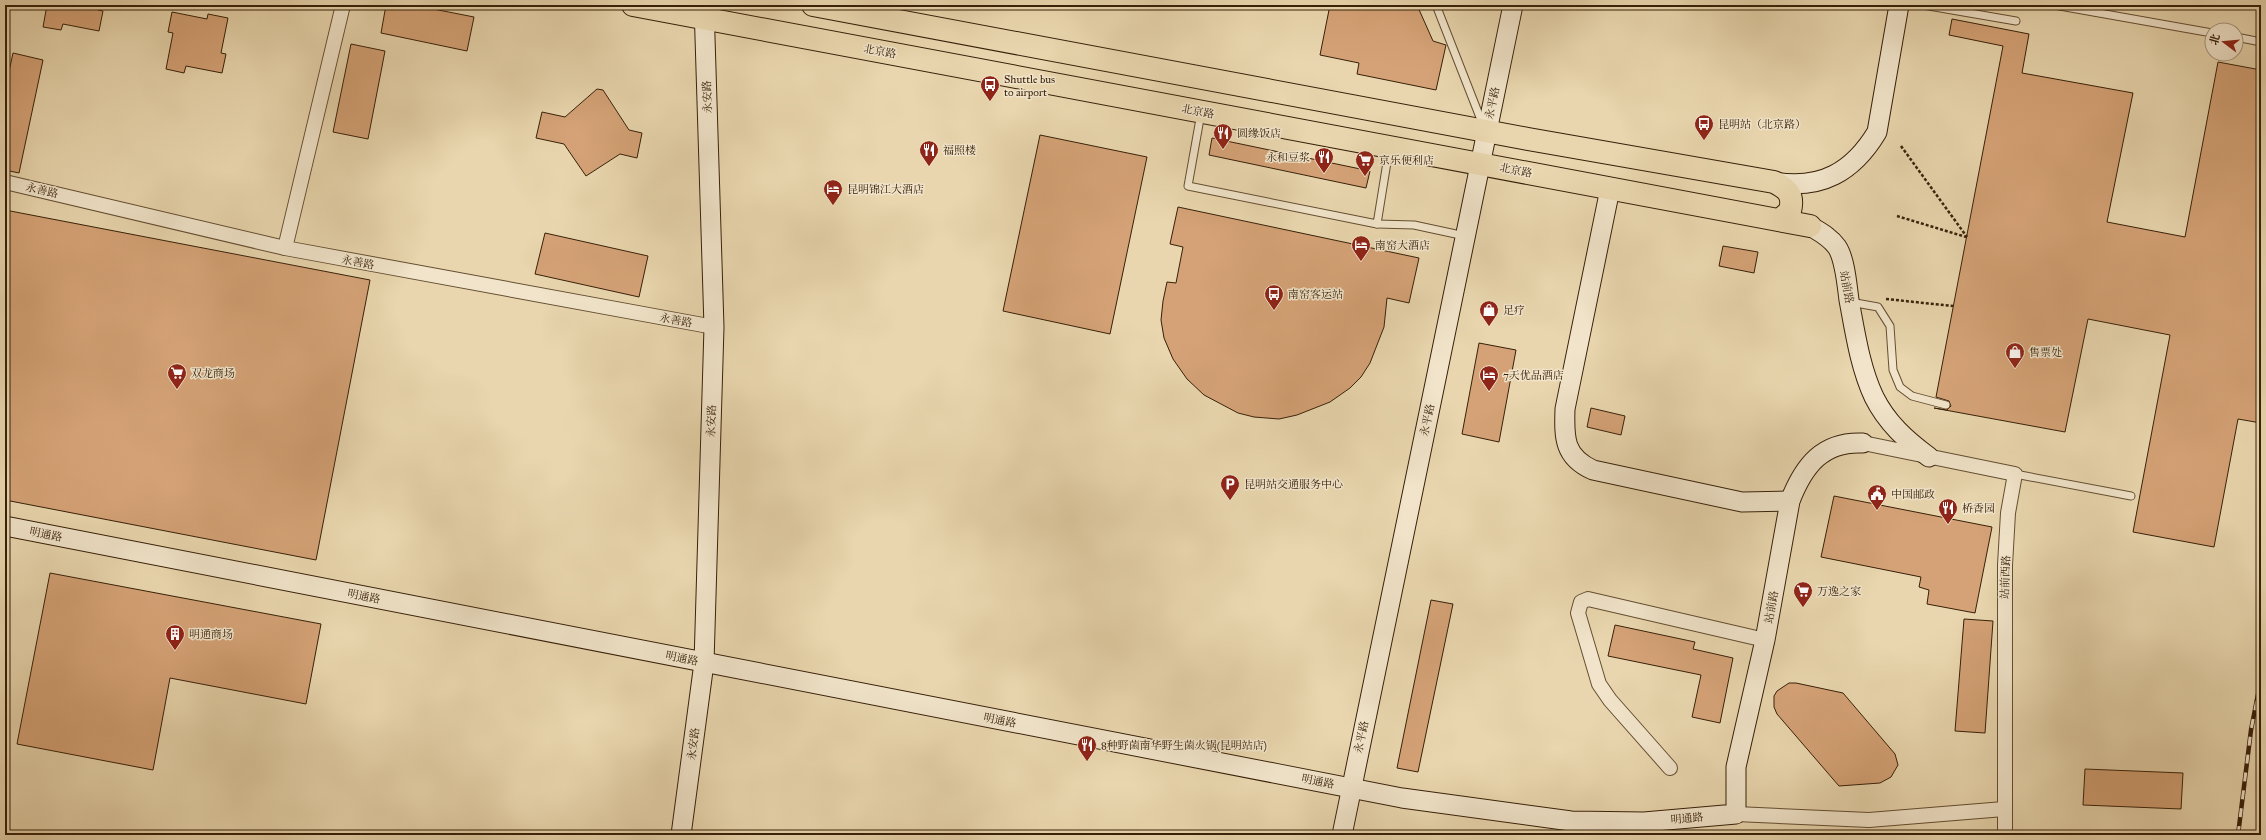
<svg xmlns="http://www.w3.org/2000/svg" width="2266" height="840" font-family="'IM FELL Great Primer','Noto Serif SC',serif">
  <rect width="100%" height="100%" fill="#e9d6ae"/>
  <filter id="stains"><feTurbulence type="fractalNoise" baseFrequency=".005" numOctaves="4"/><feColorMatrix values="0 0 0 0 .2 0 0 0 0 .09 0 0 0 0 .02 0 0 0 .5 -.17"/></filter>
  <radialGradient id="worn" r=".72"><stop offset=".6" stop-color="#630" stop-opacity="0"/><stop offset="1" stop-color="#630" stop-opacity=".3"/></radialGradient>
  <!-- building -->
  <g fill="#d4a276" stroke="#372009">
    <path d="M47 5H99L98 10 103 11 99 31 63 24 61 30 43 27Z"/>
    <path d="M386 5H413L474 17 467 51 381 33Z"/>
    <path d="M1330 5H1417L1433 41 1446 45 1436 90 1357 74 1359 63 1320 55Z"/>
    <path d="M172 12 207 19 208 14 228 18 221 53 226 54 222 73 186 66 184 73 166 69 173 33 168 32Z"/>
    <path d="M1952 19 2029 34 2022 73 2133 93 2107 222 2185 237 2218 62 2261 70V423L2238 419 2214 547 2133 532 2170 335 2088 319 2065 432 1934 408 1947 410 1951 406 1949 401 1936 397 2003 46 1949 35Z"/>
    <path d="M351 44 385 51 368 139 333 132Z"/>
    <path d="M13 53 43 60 19 173 5 170V90Z"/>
    <path d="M597 89 603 90 629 130 642 133 637 158 620 154 586 176 564 144 536 138 542 112 565 117Z"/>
    <path d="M1040 135 1147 157 1110 334 1003 311Z"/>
    <path d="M1212 138 1370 171 1366 188 1209 155Z"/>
    <path d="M1178 207 1419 258 1409 303 1387 298 1384 327 1370 363 1361 377 1350 388 1330 402 1297 415 1279 419 1254 417 1238 413 1204 395 1187 379 1173 359 1164 338 1161 320 1163 301 1167 282 1176 283 1183 247 1170 244Z"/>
    <path d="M5 210 370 280 316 560 5 500Z"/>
    <path d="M545 233 648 256 639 297 535 274Z"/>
    <path d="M1723 246 1758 252 1754 273 1719 266Z"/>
    <path d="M1479 343 1516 350 1499 442 1462 434Z"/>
    <path d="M1591 408 1625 416 1621 435 1587 427Z"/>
    <path d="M1834 496 1992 527 1975 613 1927 604 1929 590 1919 587 1921 577 1821 557Z"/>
    <path d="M50 573 321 624 306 704 170 678 153 770 17 744Z"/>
    <path d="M1431 600 1453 604 1418 772 1397 768Z"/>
    <path d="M1964 619 1993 621 1985 733 1955 731Z"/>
    <path d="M1615 625 1695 642 1693 649 1733 658 1720 723 1692 717 1701 675 1608 656Z"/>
    <path d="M1789 683H1796L1843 693 1895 754 1898 765 1891 777 1880 783 1839 786 1777 714 1774 707V696L1777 691Z"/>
    <path d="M2085 769 2183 773 2181 809 2083 805Z"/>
  </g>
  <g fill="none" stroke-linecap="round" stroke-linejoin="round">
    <defs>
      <g id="lane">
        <path d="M1436 5 1483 125"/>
        <path d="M1923 5 2016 21"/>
        <path d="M2054 5 2212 33"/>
        <path d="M2236 37 2261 42"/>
        <path d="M1201 113 1188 186 1377 224 1389 150"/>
        <path d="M1377 224 1414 225 1465 236"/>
        <path d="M1850 302 1878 307 1890 326 1893 370 1900 387 1912 396 1946 405"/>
        <path d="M2015 474 2131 496"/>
      </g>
      <g id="street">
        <path d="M5 182 285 248 714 327"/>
        <path d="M285 248 343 5"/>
        <path d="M1863 443 2015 474 2008 513 2005 565V835"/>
        <path d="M1670 768 1610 700 1599 684 1578 613 1581 602 1588 599 1765 640"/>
        <path d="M1736 814 1869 820 2004 809"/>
      </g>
      <g id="secondary">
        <path d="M1774 182C1821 190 1853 172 1877 132L1899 5"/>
        <path d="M1610 189 1565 409C1564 438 1564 457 1593 470L1742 502 1790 501"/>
        <path d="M1810 226C1820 232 1830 237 1837 247 1845 259 1847 285 1849 300 1855 332 1860 367 1874 397 1887 423 1906 440 1929 457"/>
        <path d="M5 526 1402 798 1571 821 1644 822 1736 814V767L1765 640 1790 501C1804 465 1823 441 1863 443"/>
        <path d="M681 835 704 663 714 327 704 5"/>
        <path d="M1342 835 1513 5"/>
      </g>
      <g id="primary">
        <path d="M633 5 1810 226"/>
        <path d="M813 5 1528 139 1774 182C1788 189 1794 195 1790 211L1780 220"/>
      </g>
    </defs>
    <!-- lane casing -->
    <use href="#lane" stroke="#644e32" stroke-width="9"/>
    <!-- street casing -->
    <use href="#street" stroke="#644e32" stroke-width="16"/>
    <!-- secondary casing -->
    <use href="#secondary" stroke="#372009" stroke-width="21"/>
    <!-- primary casing -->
    <use href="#primary" stroke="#372009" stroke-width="24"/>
    <!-- path -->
    <g stroke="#372009" stroke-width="2.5" stroke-dasharray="3 2" stroke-linecap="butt">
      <path d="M1901 146 1967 237"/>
      <path d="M1897 216 1966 237"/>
      <path d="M1886 299 1953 306"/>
    </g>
    <!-- lane -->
    <use href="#lane" stroke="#f1e4ca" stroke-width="7"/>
    <!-- street -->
    <use href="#street" stroke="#f1e4ca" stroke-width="14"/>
    <!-- secondary -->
    <use href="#secondary" stroke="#f1e4ca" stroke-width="19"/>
    <!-- primary -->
    <use href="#primary" stroke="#e9d6ae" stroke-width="22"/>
    <defs>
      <path id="rail" d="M2238 835 2251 730 2261 679"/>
    </defs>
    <!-- rail casing -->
    <use href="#rail" stroke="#372009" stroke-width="4.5"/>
    <!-- rail -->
    <use href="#rail" stroke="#f1e4ca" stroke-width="3" stroke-dasharray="9" stroke-linecap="butt"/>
  </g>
  <!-- icons -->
  <defs>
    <symbol id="bus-pin" viewBox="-11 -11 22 30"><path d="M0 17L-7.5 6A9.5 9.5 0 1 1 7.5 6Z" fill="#8f2418" stroke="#f1e4ca"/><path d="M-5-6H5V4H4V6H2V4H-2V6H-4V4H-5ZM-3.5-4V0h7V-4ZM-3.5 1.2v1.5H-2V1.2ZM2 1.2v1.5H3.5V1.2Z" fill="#fff"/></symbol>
    <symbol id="restaurant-pin" viewBox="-11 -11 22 30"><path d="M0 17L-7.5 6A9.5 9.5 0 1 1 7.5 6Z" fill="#8f2418" stroke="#f1e4ca"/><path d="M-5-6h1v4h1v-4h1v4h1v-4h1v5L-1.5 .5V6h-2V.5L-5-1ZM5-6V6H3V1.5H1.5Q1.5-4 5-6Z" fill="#fff"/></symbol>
    <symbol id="supermarket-pin" viewBox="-11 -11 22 30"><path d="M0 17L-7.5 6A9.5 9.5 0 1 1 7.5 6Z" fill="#8f2418" stroke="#f1e4ca"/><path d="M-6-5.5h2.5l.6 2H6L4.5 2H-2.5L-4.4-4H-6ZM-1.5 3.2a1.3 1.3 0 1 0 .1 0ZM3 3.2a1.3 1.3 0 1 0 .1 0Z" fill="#fff"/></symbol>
    <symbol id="hotel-pin" viewBox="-11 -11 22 30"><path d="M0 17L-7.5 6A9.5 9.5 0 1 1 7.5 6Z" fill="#8f2418" stroke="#f1e4ca"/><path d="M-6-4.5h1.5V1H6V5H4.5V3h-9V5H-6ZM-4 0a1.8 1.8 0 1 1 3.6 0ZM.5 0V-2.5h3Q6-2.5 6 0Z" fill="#fff"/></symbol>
    <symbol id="shop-pin" viewBox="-11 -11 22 30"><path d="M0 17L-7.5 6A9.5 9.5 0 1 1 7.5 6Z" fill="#8f2418" stroke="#f1e4ca"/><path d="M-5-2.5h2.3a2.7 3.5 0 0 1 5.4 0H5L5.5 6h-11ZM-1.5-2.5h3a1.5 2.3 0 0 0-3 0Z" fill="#fff"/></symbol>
    <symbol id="parking-pin" viewBox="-11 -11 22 30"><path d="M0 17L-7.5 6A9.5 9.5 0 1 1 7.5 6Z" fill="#8f2418" stroke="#f1e4ca"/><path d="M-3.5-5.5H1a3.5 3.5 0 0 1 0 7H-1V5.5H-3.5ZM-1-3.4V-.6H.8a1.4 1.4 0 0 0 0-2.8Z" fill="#fff"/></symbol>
    <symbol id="civic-pin" viewBox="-11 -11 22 30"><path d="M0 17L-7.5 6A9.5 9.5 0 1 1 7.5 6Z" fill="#8f2418" stroke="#f1e4ca"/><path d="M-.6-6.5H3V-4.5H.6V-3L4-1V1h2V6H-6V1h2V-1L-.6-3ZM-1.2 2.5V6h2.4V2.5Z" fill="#fff"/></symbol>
    <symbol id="building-pin" viewBox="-11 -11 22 30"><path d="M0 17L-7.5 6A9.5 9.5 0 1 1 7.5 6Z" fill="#8f2418" stroke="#f1e4ca"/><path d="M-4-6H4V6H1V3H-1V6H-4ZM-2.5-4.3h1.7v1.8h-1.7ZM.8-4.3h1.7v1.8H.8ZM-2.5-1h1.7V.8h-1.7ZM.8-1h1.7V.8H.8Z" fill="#fff"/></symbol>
  </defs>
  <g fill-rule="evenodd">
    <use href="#bus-pin" x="979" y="74" width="22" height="30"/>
    <use href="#bus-pin" x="1693" y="113" width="22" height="30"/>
    <use href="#restaurant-pin" x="1212" y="122" width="22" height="30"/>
    <use href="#restaurant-pin" x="918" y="139" width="22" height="30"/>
    <use href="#restaurant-pin" x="1313" y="146" width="22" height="30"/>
    <use href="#supermarket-pin" x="1354" y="149" width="22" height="30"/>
    <use href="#hotel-pin" x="822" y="178" width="22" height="30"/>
    <use href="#hotel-pin" x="1350" y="234" width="22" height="30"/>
    <use href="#bus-pin" x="1263" y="283" width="22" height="30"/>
    <use href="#shop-pin" x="1478" y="299" width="22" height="30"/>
    <use href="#shop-pin" x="2004" y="341" width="22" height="30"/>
    <use href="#supermarket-pin" x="166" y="362" width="22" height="30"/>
    <use href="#hotel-pin" x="1478" y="364" width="22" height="30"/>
    <use href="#parking-pin" x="1219" y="473" width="22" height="30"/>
    <use href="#civic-pin" x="1866" y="483" width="22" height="30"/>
    <use href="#restaurant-pin" x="1937" y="497" width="22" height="30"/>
    <use href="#supermarket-pin" x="1792" y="580" width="22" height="30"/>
    <use href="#building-pin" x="164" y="623" width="22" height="30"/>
    <use href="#restaurant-pin" x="1076" y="734" width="22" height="30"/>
  </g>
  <g text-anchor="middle" stroke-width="3" stroke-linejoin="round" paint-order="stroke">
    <!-- street labels -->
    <g font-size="11" fill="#372009" stroke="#f1e4ca">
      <text transform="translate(880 51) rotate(10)" y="4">北京路</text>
      <text transform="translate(707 97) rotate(-92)" y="4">永安路</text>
      <text transform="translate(1492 103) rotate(-78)" y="4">永平路</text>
      <text transform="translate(1198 111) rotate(11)" y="4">北京路</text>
      <text transform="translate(1516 170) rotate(11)" y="4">北京路</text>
      <text transform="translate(42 190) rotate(13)" y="4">永善路</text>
      <text transform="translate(358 262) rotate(10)" y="4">永善路</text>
      <text transform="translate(1847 287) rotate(79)" y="4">站前路</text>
      <text transform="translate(676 320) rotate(10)" y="4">永善路</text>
      <text transform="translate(1427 420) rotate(-78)" y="4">永平路</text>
      <text transform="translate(711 421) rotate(-88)" y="4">永安路</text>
      <text transform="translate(46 534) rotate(11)" y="4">明通路</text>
      <text transform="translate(2005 577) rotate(-88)" y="4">站前西路</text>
      <text transform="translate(364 596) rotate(11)" y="4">明通路</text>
      <text transform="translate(1771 607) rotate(-80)" y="4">站前路</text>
      <text transform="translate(682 658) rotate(11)" y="4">明通路</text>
      <text transform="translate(1000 720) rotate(11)" y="4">明通路</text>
      <text transform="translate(1361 737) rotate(-78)" y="4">永平路</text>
      <text transform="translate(693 744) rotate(-83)" y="4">永安路</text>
      <text transform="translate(1318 781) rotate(11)" y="4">明通路</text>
      <text transform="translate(1687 818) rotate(-5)" y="4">明通路</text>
    </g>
    <!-- poi labels -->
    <g font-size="11" fill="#372009" stroke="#f1e4ca" text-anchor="start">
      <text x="1004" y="83">Shuttle bus<tspan x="1004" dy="13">to airport</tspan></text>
      <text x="1718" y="128">昆明站（北京路）</text>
      <text x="1237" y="137">圆缘饭店</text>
      <text x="943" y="154">福照楼</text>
      <text x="1310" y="161" text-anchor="end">永和豆浆</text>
      <text x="1379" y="164">京乐便利店</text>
      <text x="847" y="193">昆明锦江大酒店</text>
      <text x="1375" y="249">南窑大酒店</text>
      <text x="1288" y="298">南窑客运站</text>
      <text x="1503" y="314">足疗</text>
      <text x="2029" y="356">售票处</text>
      <text x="191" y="377">双龙商场</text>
      <text x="1503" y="379">7天优品酒店</text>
      <text x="1244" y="488">昆明站交通服务中心</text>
      <text x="1891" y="498">中国邮政</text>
      <text x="1962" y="512">桥香园</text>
      <text x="1817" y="595">万逸之家</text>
      <text x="189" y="638">明通商场</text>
      <text x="1101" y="749">8种野菌南华野生菌火锅(昆明站店)</text>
    </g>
  </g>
  <!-- margin -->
  <rect width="2266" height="840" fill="none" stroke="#e9d6ae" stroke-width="20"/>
  <rect x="6" y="6" width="2254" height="828" fill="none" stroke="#372009" stroke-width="2"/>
  <rect x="10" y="10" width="2246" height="820" fill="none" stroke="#372009"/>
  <!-- north arrow -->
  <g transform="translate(2224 42) rotate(286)"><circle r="19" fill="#f1e4ca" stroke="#a7967d"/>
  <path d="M0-3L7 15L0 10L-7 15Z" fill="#8f2418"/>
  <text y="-6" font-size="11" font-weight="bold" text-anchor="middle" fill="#372009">北</text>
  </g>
  <rect width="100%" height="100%" filter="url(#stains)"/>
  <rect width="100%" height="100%" fill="url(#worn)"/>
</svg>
